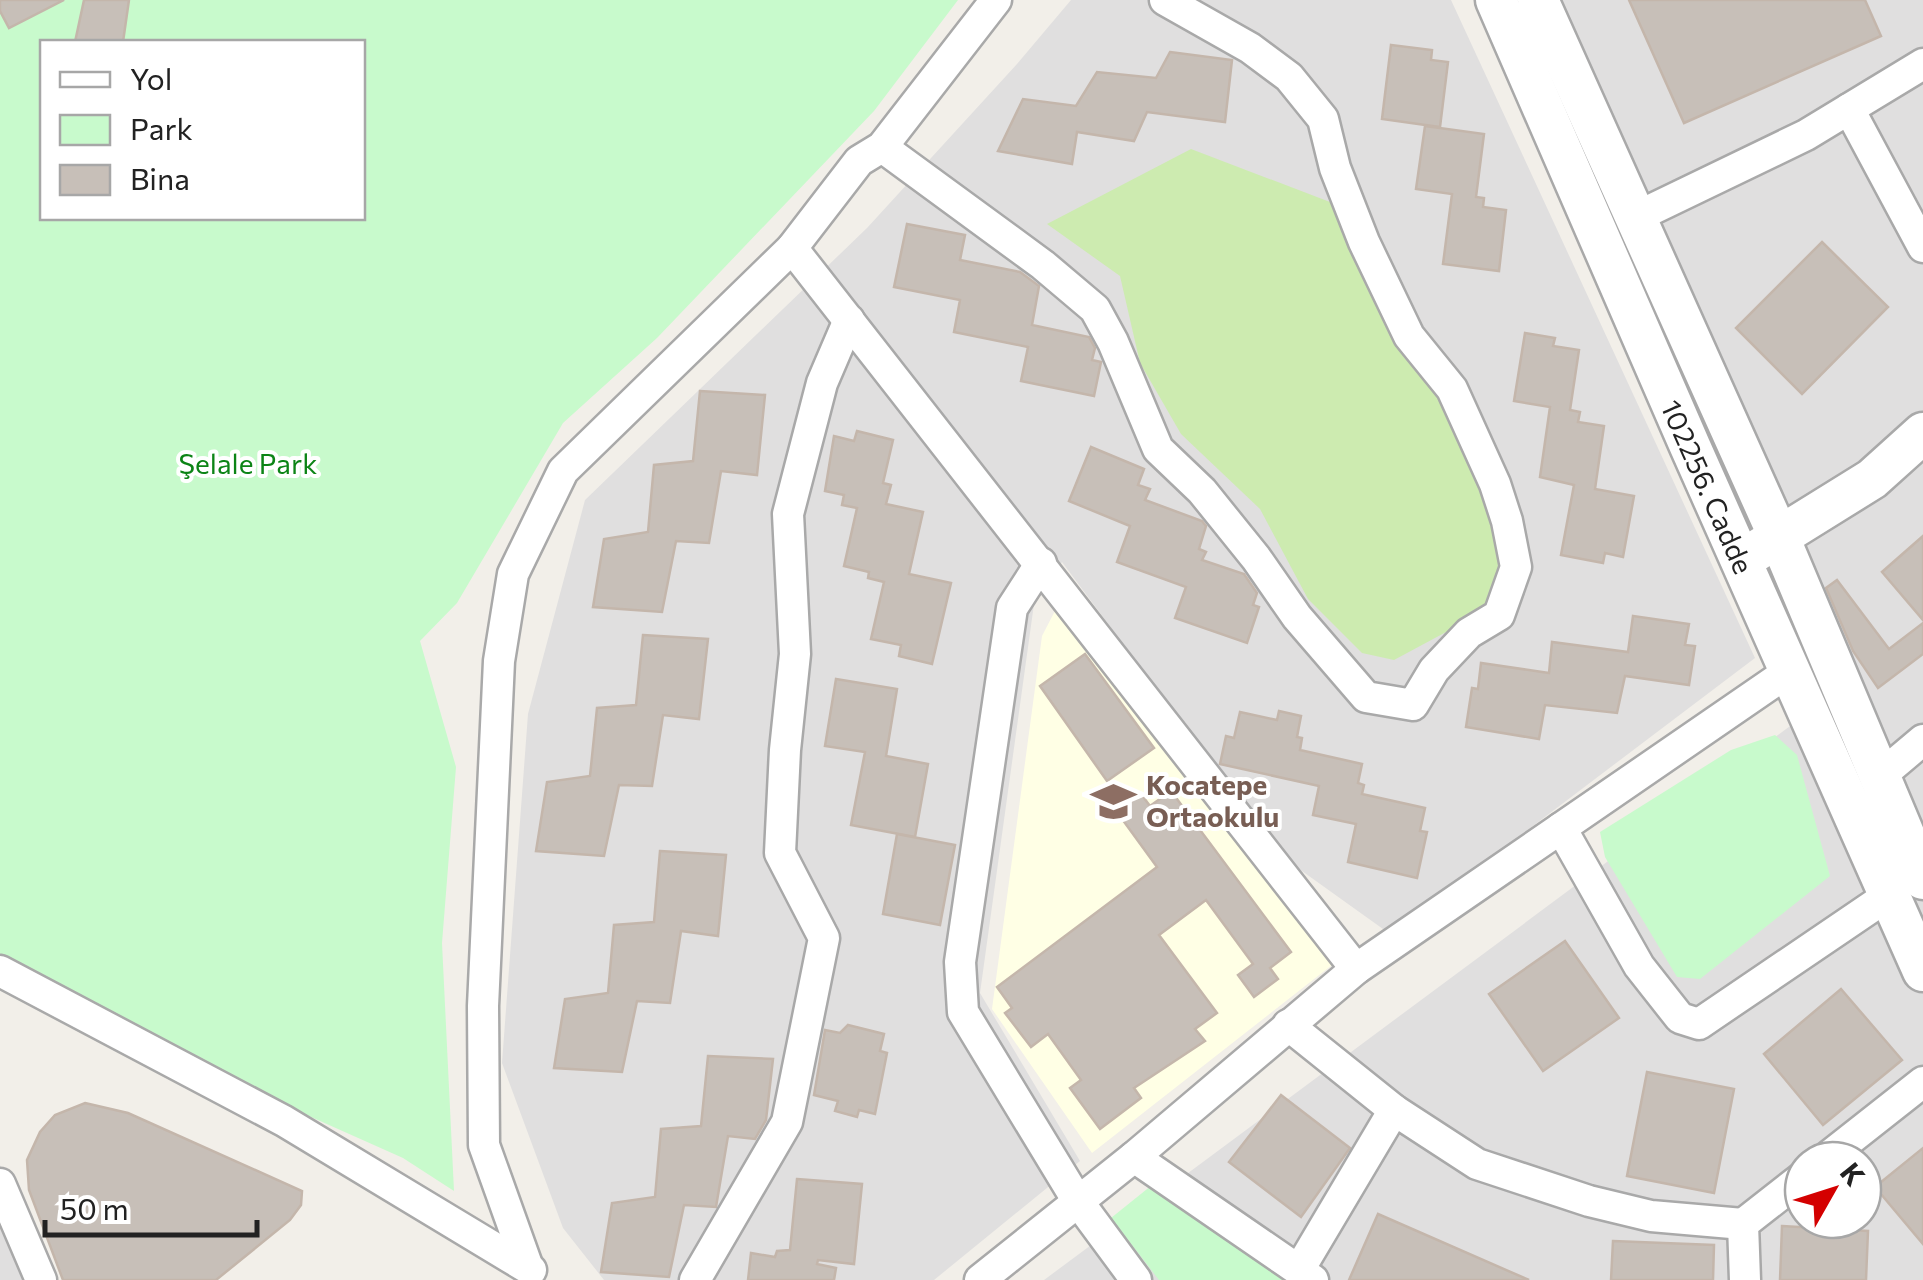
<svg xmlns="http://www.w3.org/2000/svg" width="1923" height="1280" font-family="Commissioner,sans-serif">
  <rect width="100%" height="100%" fill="#f2efe9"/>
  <!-- residential -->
  <g fill="#e0dfdf" fill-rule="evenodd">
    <path d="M1071 0H1451L1755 658 1390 934 1281 856 1062 562 1034 604 980 993 1080 1161 934 1280H604L563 1228 502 1063 528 714 585 500 867 228 1017 64Z"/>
    <path d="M1534 0H1923V1280H1044L1840 689ZM1803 1160H1863V1220H1803Z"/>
    <path d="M0 1165 50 1280H0Z"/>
  </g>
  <!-- education -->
  <path fill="#ffffe5" d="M1057 607 1332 965 1092 1153 992 1009 1042 636Z"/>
  <!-- grass -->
  <path fill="#cdebb0" d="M1191 149 1330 202 1365 262 1379 312 1440 390 1507 521 1513 583 1489 609 1394 660 1362 653 1308 599 1260 509 1181 434 1140 363 1120 276 1047 224Z"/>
  <!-- park -->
  <g fill="#c8facc" fill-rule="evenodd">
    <path d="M0 0H958L874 111 657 338 563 423 457 603 420 641 456 767 442 943 454 1191 403 1158 237 1084 138 1027 0 954ZM42 42H362V218H42Z"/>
    <path d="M1775 735 1797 755 1830 876 1700 979 1677 977 1605 857 1600 832 1731 750Z"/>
    <path d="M1162 1177 1313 1280H1159L1111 1218Z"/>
  </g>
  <!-- building -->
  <g fill="#c7bfb8" stroke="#c4b6ab" stroke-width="2.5">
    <path d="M0 0H64L9 28 0 11Z"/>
    <path d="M84 0H129L123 42H75Z"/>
    <path d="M1629 0H1865L1881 36 1684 123Z"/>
    <path d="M1391 45 1432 50 1431 60 1448 62 1440 127 1382 119Z"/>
    <path d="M1170 52 1232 60 1225 122 1147 112 1134 141 1077 132 1072 164 998 151 1023 99 1076 106 1097 72 1156 78Z"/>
    <path d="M1425 126 1484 134 1476 197 1484 198 1483 207 1506 210 1499 271 1443 264 1452 194 1416 189Z"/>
    <path d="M907 224 965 235 960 260 1020 272 1039 286 1032 325 1089 337 1095 348 1092 360 1101 362 1094 396 1021 381 1028 347 954 332 960 300 894 287Z"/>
    <path d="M1822 242 1888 307 1802 394 1736 328Z"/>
    <path d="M1525 333 1555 338 1553 346 1579 350 1570 410 1580 412 1578 422 1604 426 1595 489 1634 496 1623 557 1605 553 1603 563 1561 555 1574 485 1540 477 1550 407 1514 401Z"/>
    <path d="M700 391 765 395 757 475 721 471 709 543 676 541 662 612 593 607 604 539 648 532 654 465 693 461Z"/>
    <path d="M857 431 893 440 883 483 891 485 886 504 923 512 909 574 951 583 932 664 899 656 901 645 871 639 884 582 868 578 869 572 844 566 857 508 842 505 844 495 825 491 834 436 854 441Z"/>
    <path d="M1091 447 1144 469 1138 485 1150 489 1145 500 1202 521 1206 526 1199 549 1206 552 1202 560 1244 574 1257 593 1253 605 1259 607 1247 643 1175 618 1186 587 1117 562 1130 526 1069 501Z"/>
    <path d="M1923 536V620L1882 572Z"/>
    <path d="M1837 580 1889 649 1923 623V654L1878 688 1853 651 1826 588Z"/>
    <path d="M1633 616 1689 624 1685 645 1695 646 1689 685 1625 676 1617 713 1545 705 1539 739 1466 727 1472 688 1478 689 1481 663 1549 673 1552 642 1628 652Z"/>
    <path d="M643 635 708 639 699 719 663 715 652 786 619 785 604 856 536 851 547 782 590 776 597 708 636 705Z"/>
    <path d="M1085 654 1154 748 1107 781 1040 686Z"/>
    <path d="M836 679 897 689 886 756 928 764 915 837 851 825 865 752 825 746Z"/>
    <path d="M1279 711 1301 716 1297 737 1302 738 1300 750 1362 764 1358 783 1364 785 1362 794 1425 808 1420 831 1427 832 1417 878 1348 862 1356 824 1313 815 1319 786 1220 764 1226 736 1234 738 1240 712 1277 720Z"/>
    <path d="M1171 791 1291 952 1270 968 1278 979 1254 997 1238 975 1253 964 1206 900 1159 935 1217 1013 1195 1029 1205 1041 1134 1088 1141 1098 1100 1129 1070 1088 1081 1080 1048 1034 1031 1047 1005 1013 1012 1008 997 987 1157 867 1117 812 1141 794 1150 806Z"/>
    <path d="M897 834 955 845 940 925 883 914Z"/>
    <path d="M660 851 726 855 718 936 681 931 670 1003 637 1001 622 1072 554 1068 565 999 608 993 614 925 654 922Z"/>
    <path d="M1565 941 1619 1018 1543 1071 1489 994Z"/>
    <path d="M1841 989 1902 1060 1823 1125 1764 1054Z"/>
    <path d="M848 1025 884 1034 880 1051 887 1053 875 1114 859 1110 857 1117 835 1111 838 1101 814 1095 825 1030 840 1033Z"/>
    <path d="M708 1056 773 1059 766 1120 755 1139 728 1136 716 1207 684 1205 669 1277 601 1272 612 1203 655 1197 661 1129 701 1126Z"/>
    <path d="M1647 1072 1734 1089 1714 1193 1627 1176Z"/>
    <path d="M1281 1095 1350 1148 1301 1217 1229 1162Z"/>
    <path d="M85 1103 128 1113 302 1191 301 1205 290 1220 216 1280H63L29 1190 27 1160 40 1132 55 1115Z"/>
    <path d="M1923 1148V1244L1875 1187Z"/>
    <path d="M797 1179 862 1184 854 1264 818 1260 817 1264 836 1268 834 1280H748L751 1253 775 1257 777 1251 790 1250Z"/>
    <path d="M1378 1214 1529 1280H1349Z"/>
    <path d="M1782 1226 1868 1231 1866 1280H1780Z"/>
    <path d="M1613 1241 1714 1245 1713 1280H1611Z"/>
  </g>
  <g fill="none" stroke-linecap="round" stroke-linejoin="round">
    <defs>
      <g id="minor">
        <path d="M996 0 882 147 859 161 792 248 1356 969"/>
        <path d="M1849 109 1923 247"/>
        <path d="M882 147 1043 265 1095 309 1113 342 1158 449 1202 491 1256 558 1297 617 1366 697 1413 705 1434 670 1469 633 1499 615 1516 567 1507 521 1495 484 1452 389 1409 336 1364 242 1335 168 1323 119 1289 77 1250 48 1165 0"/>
        <path d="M1636 217 1806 135 1923 64"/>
        <path d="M1041 563 1012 608 960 962 963 1012 1077 1200 1136 1280"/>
        <path d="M1879 777 1923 740"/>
        <path d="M1561 828 1639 966 1680 1018 1699 1024 1889 895"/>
        <path d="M0 971 284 1121 531 1270"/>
        <path d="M1288 1025 1394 1110 1477 1164 1589 1201 1651 1216 1743 1224"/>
        <path d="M1134 1157 1313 1280"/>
        <path d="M1824 1160 1923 1082"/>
        <path d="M0 1184 41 1280"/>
        <path d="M527 1265 484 1145 483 1006 499 661 513 574 563 471 792 248"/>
        <path d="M1299 1270 1394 1110"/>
        <path d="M695 1280 787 1122 824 938 780 853 785 750 795 654 788 514 822 383 849 320"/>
        <path d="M980 1280 1134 1157 1356 969 1791 670"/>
        <path d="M1745 1280 1743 1224 1803 1177"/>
      </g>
      <g id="tertiary">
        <path d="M1496 0C1636 325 1778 648 1923 971"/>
        <path d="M1538 0 1779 537 1923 879"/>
        <path d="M1756 551 1872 479 1923 433"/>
      </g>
    </defs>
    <!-- minor casing -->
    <use href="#minor" stroke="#a9a9a9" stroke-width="35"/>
    <!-- tertiary casing -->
    <use href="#tertiary" stroke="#a9a9a9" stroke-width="45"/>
    <!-- minor -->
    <use href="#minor" stroke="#fff" stroke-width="30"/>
    <!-- tertiary -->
    <use href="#tertiary" stroke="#fff" stroke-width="40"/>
  </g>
  <!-- icons -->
  <defs>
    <symbol id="school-bare" viewBox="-9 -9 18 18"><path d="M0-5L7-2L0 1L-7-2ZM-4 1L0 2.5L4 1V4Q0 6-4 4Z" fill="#8d6e63" stroke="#fff" stroke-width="2.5" paint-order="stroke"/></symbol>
  </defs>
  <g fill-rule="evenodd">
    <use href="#school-bare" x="1082" y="770" width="63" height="63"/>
  </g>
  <g text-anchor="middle" stroke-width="8" stroke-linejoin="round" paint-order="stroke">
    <!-- park labels -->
    <g font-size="28" fill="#0c8416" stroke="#fff">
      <text x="248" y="474">Şelale Park</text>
    </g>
    <!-- street labels -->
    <g font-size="28" fill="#222" stroke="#fff">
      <text transform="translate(1707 487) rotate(66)" y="10">102256. Cadde</text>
    </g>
    <!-- education labels -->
    <g font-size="28" font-weight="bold" fill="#785e54" stroke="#fff" text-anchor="start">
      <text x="1146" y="795">Kocatepe<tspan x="1146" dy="32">Ortaokulu</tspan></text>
    </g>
  </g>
  <!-- legend -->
  <rect x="40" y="40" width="325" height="180" fill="#ffffff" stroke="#a7a7a7" stroke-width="2.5"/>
  <rect x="60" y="72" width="50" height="15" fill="#ffffff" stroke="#a7a7a7" stroke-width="2.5"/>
  <text x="130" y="90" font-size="30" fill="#222222">Yol</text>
  <rect x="60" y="115" width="50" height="30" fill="#c8facc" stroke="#a7a7a7" stroke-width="2.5"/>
  <text x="130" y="140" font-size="30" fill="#222222">Park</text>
  <rect x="60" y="165" width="50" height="30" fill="#c7bfb8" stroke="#a7a7a7" stroke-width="2.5"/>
  <text x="130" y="190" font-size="30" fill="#222222">Bina</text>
  <!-- north arrow -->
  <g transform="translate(1833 1190) rotate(51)"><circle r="48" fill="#ffffff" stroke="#a7a7a7" stroke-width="2.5"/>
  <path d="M0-8L18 38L0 25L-18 38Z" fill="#d40000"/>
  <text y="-15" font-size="28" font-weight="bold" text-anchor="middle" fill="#222222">K</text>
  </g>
  <!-- scale -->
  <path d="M45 1220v15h212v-15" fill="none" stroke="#222222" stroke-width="5"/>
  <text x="60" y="1220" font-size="30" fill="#222222" stroke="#ffffff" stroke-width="8" paint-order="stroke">50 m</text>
</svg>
